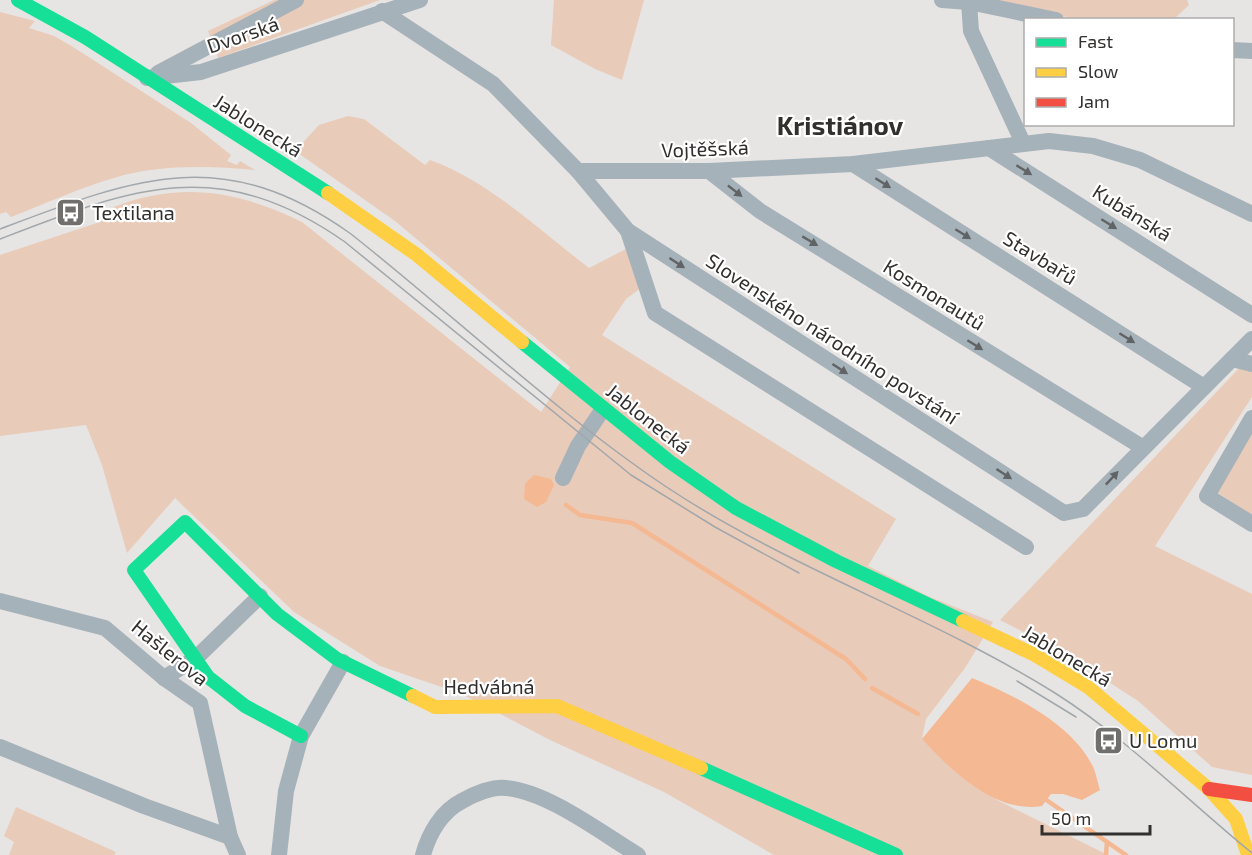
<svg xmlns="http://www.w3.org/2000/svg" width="1252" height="855" font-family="'Exo 2',sans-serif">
  <rect width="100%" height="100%" fill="#e7e5e3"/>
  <!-- green -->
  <g fill="#e9cbb9">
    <path d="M274 0H380L218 58 208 31Z"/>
    <path d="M554 0H644L622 80 595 69 551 45Z"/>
    <path d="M982 0H1187L1189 5 1174 19 1082 20Z"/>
    <path d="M0 12 35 21 29 28 54 36 73 47 191 123 231 155 227 161 237 165 240 161 255 170C208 166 160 164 114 178 79 188 45 204 11 217L6 212 0 214Z"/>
    <path d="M348 116 364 119 425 165 430 160C489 181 539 230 589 268L626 249 641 288 626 299 602 335 896 519 868 566 930 597 993 622 965 668 926 719 922 739 997 800 1108 855H774L664 792 550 740 462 694 380 666 294 612 175 498 127 553 102 465 86 425 0 436V255L106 220 117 215 111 208C179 181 237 190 302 222L541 412 570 367 395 221 295 151 319 125Z"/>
    <path d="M1243 364 1252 371V397L1155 546 1252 594V775L1212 767 1138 701 1064 653 1000 620Z"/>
    <path d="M1252 427V516L1217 492Z"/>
    <path d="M16 807 116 852 114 855H9L14 842 4 836Z"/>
  </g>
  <!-- water -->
  <g fill="#f4b892">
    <path d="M534 475 551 479 554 485 546 502 537 507 524 499 525 484Z"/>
    <path d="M972 678C1012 694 1070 723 1091 763 1096 771 1097 781 1100 790L1082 800 1063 794H1051L1042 806C995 814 951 770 922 739Z"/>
  </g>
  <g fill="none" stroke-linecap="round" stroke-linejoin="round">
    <!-- stream -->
    <g stroke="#f4b892" stroke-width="4.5">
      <path d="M566 505 580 515 632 523 846 659 865 679"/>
      <path d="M872 688 918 714"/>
      <path d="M1042 797 1126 855"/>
      <path d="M1106 855 1107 842"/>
    </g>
    <!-- street -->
    <g stroke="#a6b2b9" stroke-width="16">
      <path d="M942 0 969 2 1056 20"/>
      <path d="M969 2 971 31 1023 143"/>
      <path d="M382 11 493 84 578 171H709L853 164 1049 141 1093 146 1140 160 1252 214"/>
      <path d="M1232 50 1252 51"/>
      <path d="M158 73 296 0"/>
      <path d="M147 78 201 72 420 0"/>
      <path d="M989 148 1252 315"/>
      <path d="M853 164 1204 387"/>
      <path d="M578 171 628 231 1064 513 1083 509 1252 339"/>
      <path d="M709 171 760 211 1142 447"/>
      <path d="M628 231 655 313 1026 547"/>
      <path d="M1232 359 1252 364"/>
      <path d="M1252 418 1207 496 1252 524"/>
      <path d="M563 478 578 446 603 409"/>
      <path d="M0 601 105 628 164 678 200 703 230 837 238 855"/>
      <path d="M164 678 196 658 260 596"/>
      <path d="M0 747 144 806 230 837"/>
      <path d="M279 855 286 791 301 736 343 662"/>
      <path d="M423 855C429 833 442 811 462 801 474 794 493 786 506 788 547 791 603 834 638 855"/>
    </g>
    <!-- fast -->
    <g stroke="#16e098" stroke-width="14">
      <path d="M18 0 85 37 328 193"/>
      <path d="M522 342 670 462 736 508 836 561 963 621"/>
      <path d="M301 736 245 706 208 677 134 570 185 522 277 614 337 659 413 696"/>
      <path d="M701 768 896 855"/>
    </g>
    <!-- slow -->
    <g stroke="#ffcf43" stroke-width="14">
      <path d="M328 193 417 255 522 342"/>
      <path d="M963 621 1035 655 1088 687 1209 789 1236 819 1248 855"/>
      <path d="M413 696 435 707 557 706 701 768"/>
    </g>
    <!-- jam -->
    <path stroke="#f24e42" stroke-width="14" d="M1209 789 1252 795"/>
    <!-- tram -->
    <g stroke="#a1a7ab" stroke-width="1.5">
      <path d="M0 229C135 178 222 142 351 234 456 317 554 411 665 486 788 568 930 615 1055 693 1126 738 1187 800 1252 853"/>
      <path d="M0 239C132 188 218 153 345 242L631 475 715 527 799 573"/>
      <path d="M1017 681 1076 717"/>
    </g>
  </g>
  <!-- one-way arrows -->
  <defs><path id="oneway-solid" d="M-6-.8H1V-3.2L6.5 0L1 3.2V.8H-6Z" transform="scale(1.5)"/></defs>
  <g fill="#606466">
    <use href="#oneway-solid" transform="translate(1024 170) rotate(32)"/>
    <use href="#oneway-solid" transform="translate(883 183) rotate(32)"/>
    <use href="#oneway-solid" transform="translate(735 191) rotate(38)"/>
    <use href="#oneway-solid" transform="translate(1109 224) rotate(32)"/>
    <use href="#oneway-solid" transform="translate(963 234) rotate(32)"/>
    <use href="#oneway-solid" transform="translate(810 241) rotate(31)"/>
    <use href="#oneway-solid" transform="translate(677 263) rotate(33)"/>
    <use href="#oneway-solid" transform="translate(1127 338) rotate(32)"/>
    <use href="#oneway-solid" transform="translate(975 345) rotate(32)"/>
    <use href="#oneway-solid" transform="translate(840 369) rotate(33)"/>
    <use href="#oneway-solid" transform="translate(1004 474) rotate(33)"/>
    <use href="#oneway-solid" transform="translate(1112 478) rotate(-47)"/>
  </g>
  <!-- icons -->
  <defs>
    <symbol id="bus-square" viewBox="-11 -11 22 22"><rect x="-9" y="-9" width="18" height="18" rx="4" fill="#716f6e" stroke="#fff"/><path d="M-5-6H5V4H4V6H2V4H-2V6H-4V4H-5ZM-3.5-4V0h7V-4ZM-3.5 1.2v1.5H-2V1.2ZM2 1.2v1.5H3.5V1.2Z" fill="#fff"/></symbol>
  </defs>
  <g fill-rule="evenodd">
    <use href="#bus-square" x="54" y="196" width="33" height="33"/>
    <use href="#bus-square" x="1092" y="724" width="33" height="33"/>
  </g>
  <g text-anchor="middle" stroke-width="4.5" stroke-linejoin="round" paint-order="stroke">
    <!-- street labels -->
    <g font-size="20" fill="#32302f" stroke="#fff">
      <text transform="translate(243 35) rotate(-19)" y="7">Dvorská</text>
      <text transform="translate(258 126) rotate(32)" y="7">Jablonecká</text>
      <text transform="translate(705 149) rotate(-2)" y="7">Vojtěšská</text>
      <text transform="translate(1132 213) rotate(32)" y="7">Kubánská</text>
      <text transform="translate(1040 258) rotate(32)" y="7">Stavbařů</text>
      <text transform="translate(934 295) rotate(32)" y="7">Kosmonautů</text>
      <text transform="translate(832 339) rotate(33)" y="7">Slovenského národního povstání</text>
      <text transform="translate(648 419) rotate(38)" y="7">Jablonecká</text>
      <text transform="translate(170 653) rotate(39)" y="7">Hašlerova</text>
      <text transform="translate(1067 656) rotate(31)" y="7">Jablonecká</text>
      <text x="489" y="694">Hedvábná</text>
    </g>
    <!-- poi labels -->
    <g font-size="20" fill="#32302f" stroke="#fff" text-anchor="start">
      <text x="92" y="220">Textilana</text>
      <text x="1129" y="748">U Lomu</text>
    </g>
    <!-- district labels -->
    <g font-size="26" font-weight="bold" fill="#32302f" stroke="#fff">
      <text x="840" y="135">Kristiánov</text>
    </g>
  </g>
  <!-- legend -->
  <rect x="1024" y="18" width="210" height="108" fill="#ffffff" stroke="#adacac" stroke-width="1.5"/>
  <rect x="1036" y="38" width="30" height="9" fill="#16e098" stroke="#adacac" stroke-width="1.5"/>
  <text x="1078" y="48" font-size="18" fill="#32302f">Fast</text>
  <rect x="1036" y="68" width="30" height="9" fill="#ffcf43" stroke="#adacac" stroke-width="1.5"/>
  <text x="1078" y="78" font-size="18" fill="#32302f">Slow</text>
  <rect x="1036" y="98" width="30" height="9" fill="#f24e42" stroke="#adacac" stroke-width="1.5"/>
  <text x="1078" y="108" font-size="18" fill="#32302f">Jam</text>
  <!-- scale -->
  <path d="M1042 825v9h108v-9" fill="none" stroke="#32302f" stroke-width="3"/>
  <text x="1051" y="825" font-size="18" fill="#32302f" stroke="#ffffff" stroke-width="4.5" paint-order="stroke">50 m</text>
</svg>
